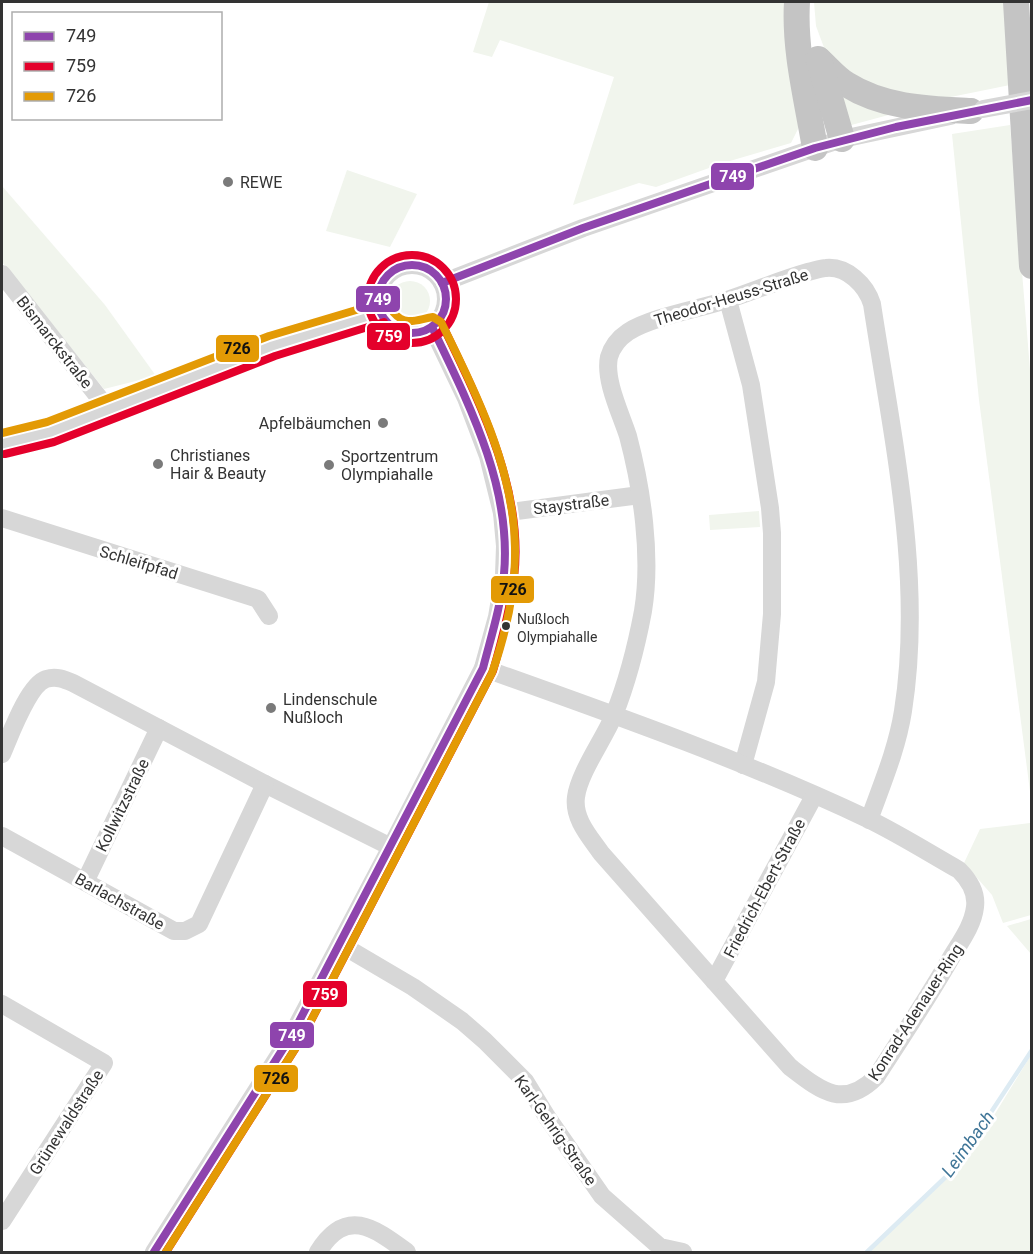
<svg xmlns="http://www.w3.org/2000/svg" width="1033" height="1254" font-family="Roboto,sans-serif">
  <rect width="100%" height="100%" fill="#fff"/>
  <!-- green -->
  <g fill="#f1f5ed">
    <path d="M489 2H784L800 125 791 143 723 163 656 187 639 183 573 205 614 77 500 40 492 57 473 52Z"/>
    <path d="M814 2H1006L1010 85 941 99 869 87 826 53 816 26Z"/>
    <path d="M830 81 896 113 844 127Z"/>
    <path d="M1010 125 1032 394 1031 799 979 400 952 134Z"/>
    <path d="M347 170 417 194 390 247 326 231Z"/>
    <path d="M2 186 105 305 156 376 104 389 2 262Z"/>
    <circle cx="410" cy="301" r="20"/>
    <path d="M759 511 760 527 710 530 709 515Z"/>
    <path d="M1030 823 1032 835 1031 915 1003 923 992 895 964 863 980 829Z"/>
    <path d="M1031 919H1032L1031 954 1007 926Z"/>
    <path d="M1031 1055V1252H869L955 1170 979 1140Z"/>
  </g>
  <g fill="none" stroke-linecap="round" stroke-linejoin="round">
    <!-- stream -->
    <path stroke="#ddebf3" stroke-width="4.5" d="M867 1252 953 1170 1032 1050"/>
    <!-- minor -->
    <g stroke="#d7d7d7" stroke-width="18">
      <circle cx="412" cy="299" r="34"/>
      <path d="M2 274 100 399 107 411"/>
      <path d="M442 283 583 228 815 148 842 139 950 116"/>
      <path d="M728 300 751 385 770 508 772 533V614L766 682 743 765"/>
      <path d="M2 444 50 432 272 346 381 312"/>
      <path d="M502 513 640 495"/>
      <path d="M2 518 258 599 269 616"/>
      <path d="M483 668C612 714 743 760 868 819 899 834 929 853 959 870 969 880 977 892 975 907 973 925 961 941 952 956 928 998 902 1037 876 1077 843 1110 820 1090 790 1067L601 853C590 837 573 819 576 797 579 773 604 739 614 715 626 685 637 643 643 611 652 556 642 489 628 436 621 414 604 380 609 357 612 347 619 338 628 332 651 317 699 309 727 300 754 291 780 280 808 272 814 271 820 268 826 268 847 266 866 285 872 304 892 436 924 578 903 711 897 749 882 784 869 820"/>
      <path d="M2 754C10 736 28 685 46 679 56 676 64 679 73 683L265 784 391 847"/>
      <path d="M2 836 174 931H185L199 924 265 784"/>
      <path d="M85 882 159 728"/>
      <path d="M340 944 413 987 462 1021 485 1041 525 1081 547 1117 602 1196 660 1247 683 1252"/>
      <path d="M714 981 814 796"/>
      <path d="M2 1004 104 1063 2 1221"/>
      <path d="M154 1252 293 1033 391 847 483 668 497 617 504 575 505 546 502 513 488 456 466 398 432 327"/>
      <path d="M318 1252C346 1207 373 1227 407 1252"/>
    </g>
    <!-- highway -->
    <g stroke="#c4c4c4" stroke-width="26">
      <path d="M797 2C794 50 807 100 815 148"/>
      <path d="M1016 2 1032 266"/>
      <path d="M818 59C827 67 836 78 846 84 884 108 928 109 971 111"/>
      <path d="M819 60 842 139"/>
    </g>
    <!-- minor-bridge -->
    <path stroke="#d7d7d7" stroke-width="18" d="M983 109 1032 100"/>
    <defs>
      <g id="bus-1">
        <circle cx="412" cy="299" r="34"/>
        <path d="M442 283 583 228 815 148 896 127 1032 100"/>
        <path d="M154 1252 293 1033 483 668C491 637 501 606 504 574 512 487 469 404 432 327"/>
      </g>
      <g id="bus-2">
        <circle cx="412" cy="299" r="44"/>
        <path d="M5 454 54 442 275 356 384 322"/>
        <path d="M166 1252 302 1038 493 671C502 640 510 609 514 578 525 490 478 399 441 322"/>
      </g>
      <path id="bus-3" d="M2 433 47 422 269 336 383 302C389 305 390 308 394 313 406 327 418 319 433 317L441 322C475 390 514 469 515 547 516 589 506 633 492 673L302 1038 166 1252"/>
    </defs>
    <!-- bus-1 casing -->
    <use href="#bus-1" stroke="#fff" stroke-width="12"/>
    <!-- bus-2 casing -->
    <use href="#bus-2" stroke="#fff" stroke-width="12"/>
    <!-- bus-3 casing -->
    <use href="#bus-3" stroke="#fff" stroke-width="12"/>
    <!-- bus-1 -->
    <use href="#bus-1" stroke="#8e44ad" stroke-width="8"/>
    <!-- bus-2 -->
    <use href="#bus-2" stroke="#e4002b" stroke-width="8"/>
    <!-- bus-3 -->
    <use href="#bus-3" stroke="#e39a05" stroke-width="8"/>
  </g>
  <!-- markers -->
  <g fill="#7a7a7a" stroke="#fff" stroke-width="2">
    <circle cx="228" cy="182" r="6"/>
    <circle cx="383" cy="423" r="6"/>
    <circle cx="158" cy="464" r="6"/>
    <circle cx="329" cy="465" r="6"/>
    <circle cx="271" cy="708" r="6"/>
  </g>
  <circle fill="#333" stroke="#fff" stroke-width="2" cx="506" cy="626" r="5"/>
  <g text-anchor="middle" stroke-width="6" stroke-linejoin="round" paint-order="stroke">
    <!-- bus labels -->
    <g font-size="14" fill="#333" stroke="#fff" text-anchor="start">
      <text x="517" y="624">Nußloch<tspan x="517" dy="18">Olympiahalle</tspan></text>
    </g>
    <!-- poi labels -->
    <g font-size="16" fill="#333" stroke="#fff" text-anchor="start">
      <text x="240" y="188">REWE</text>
      <text x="371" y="429" text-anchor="end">Apfelbäumchen</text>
      <text x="170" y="461">Christianes<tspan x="170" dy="18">Hair &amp; Beauty</tspan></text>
      <text x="341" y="462">Sportzentrum<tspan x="341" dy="18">Olympiahalle</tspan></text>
      <text x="283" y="705">Lindenschule<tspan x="283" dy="18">Nußloch</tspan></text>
    </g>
    <!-- street labels -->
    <g font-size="16" fill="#333" stroke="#fff">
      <text transform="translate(731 297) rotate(-17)" y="6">Theodor-Heuss-Straße</text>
      <text transform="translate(55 342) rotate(52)" y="6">Bismarckstraße</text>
      <text transform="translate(571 504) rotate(-7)" y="6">Staystraße</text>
      <text transform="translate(139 562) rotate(17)" y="6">Schleifpfad</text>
      <text transform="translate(122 805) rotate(-64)" y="6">Kollwitzstraße</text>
      <text transform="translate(764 888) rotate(-62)" y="6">Friedrich-Ebert-Straße</text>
      <text transform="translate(120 901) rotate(29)" y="6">Barlachstraße</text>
      <text transform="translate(915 1012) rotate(-57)" y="6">Konrad-Adenauer-Ring</text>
      <text transform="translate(66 1122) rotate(-57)" y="6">Grünewaldstraße</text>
      <text transform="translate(556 1130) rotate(55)" y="6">Karl-Gehrig-Straße</text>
    </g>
    <!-- water labels -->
    <g font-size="18" font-style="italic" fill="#3f7597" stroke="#fff">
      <text transform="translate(968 1144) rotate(-54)" y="6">Leimbach</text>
    </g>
  </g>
  <g stroke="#fff" stroke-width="2">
    <rect x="710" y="162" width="45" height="29" rx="6" fill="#8e44ad"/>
    <rect x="355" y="285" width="46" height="28" rx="6" fill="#8e44ad"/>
    <rect x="366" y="322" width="45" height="29" rx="6" fill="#e4002b"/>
    <rect x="215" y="334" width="45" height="29" rx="6" fill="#e39a05"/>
    <rect x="490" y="575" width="45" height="29" rx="6" fill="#e39a05"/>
    <rect x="302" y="980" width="46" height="28" rx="6" fill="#e4002b"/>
    <rect x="269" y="1021" width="46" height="28" rx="6" fill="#8e44ad"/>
    <rect x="253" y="1064" width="46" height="29" rx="6" fill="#e39a05"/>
  </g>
  <g font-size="16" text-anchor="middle" font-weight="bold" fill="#fff">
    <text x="733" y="182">749</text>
    <text x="378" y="305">749</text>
    <text x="389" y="342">759</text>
    <text x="325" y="1000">759</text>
    <text x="292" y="1041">749</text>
  </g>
  <g font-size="16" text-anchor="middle" font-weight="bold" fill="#111">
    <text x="237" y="354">726</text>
    <text x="513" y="595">726</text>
    <text x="276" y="1084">726</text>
  </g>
  <!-- border -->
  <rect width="1033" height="1254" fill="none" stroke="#333333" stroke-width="6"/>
  <!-- legend -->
  <rect x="12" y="12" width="210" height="108" fill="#ffffff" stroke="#adadad" stroke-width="1.5"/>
  <rect x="24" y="32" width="30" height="9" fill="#8e44ad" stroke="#adadad" stroke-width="1.5"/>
  <text x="66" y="42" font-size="18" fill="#333333">749</text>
  <rect x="24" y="62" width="30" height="9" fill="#e4002b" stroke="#adadad" stroke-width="1.5"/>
  <text x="66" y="72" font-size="18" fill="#333333">759</text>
  <rect x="24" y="92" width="30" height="9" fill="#e39a05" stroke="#adadad" stroke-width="1.5"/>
  <text x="66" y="102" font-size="18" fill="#333333">726</text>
</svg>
